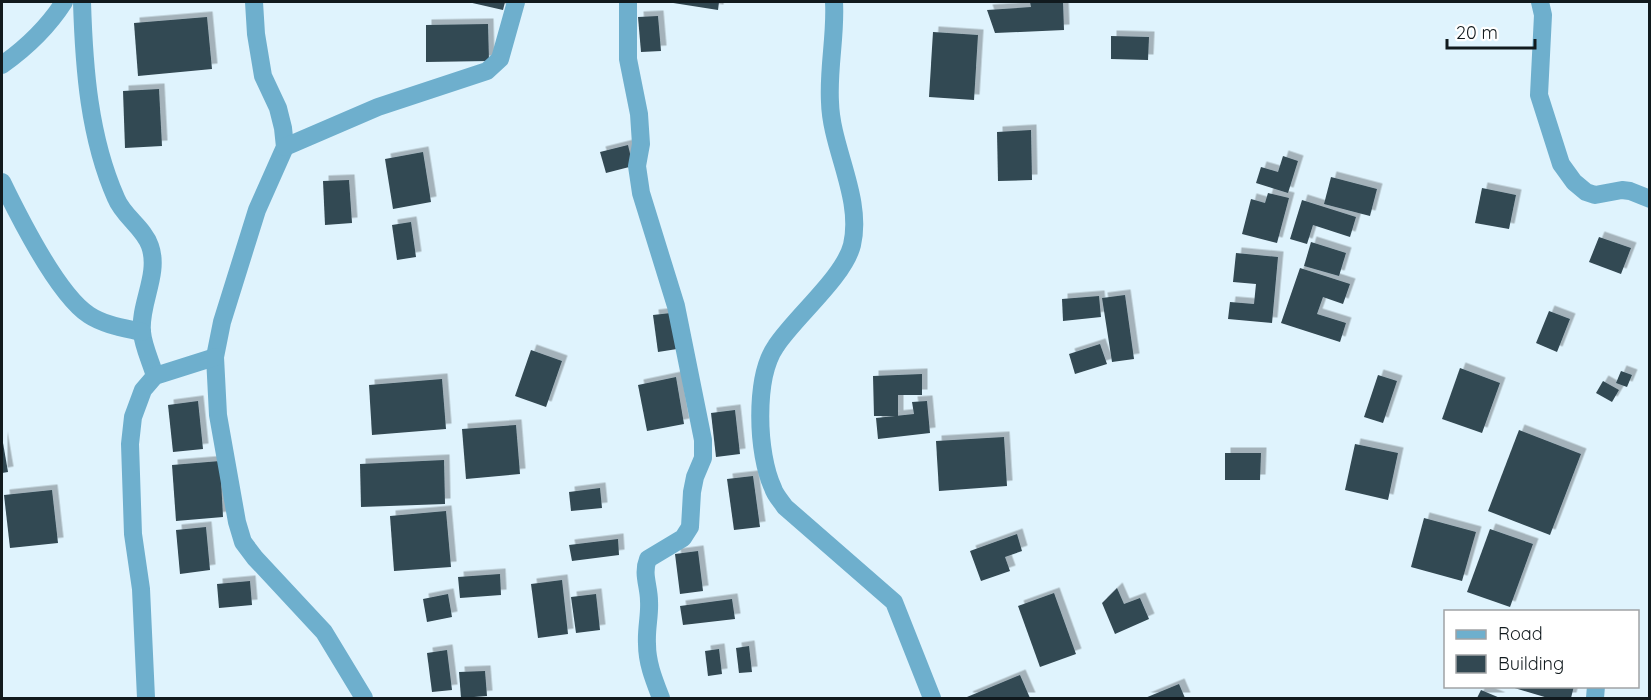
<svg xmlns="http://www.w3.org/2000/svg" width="1651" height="700" font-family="Quicksand,sans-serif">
  <defs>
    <filter id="shadow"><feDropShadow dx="5.5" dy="-5.5" stdDeviation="0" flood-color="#0004"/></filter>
  </defs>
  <rect width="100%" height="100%" fill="#dff3fd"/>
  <!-- building -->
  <g fill="#324852" filter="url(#shadow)">
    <path d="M468 2H505L503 10Z"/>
    <path d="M667 2H719L718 10Z"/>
    <path d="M1030 2H1063L1064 30 995 33 987 10 1031 7Z"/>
    <path d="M658 16 661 51 641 52 638 17Z"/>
    <path d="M207 17 212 69 138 76 134 23Z"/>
    <path d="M488 24 489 61 426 62V25Z"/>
    <path d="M933 32 978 35 974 100 929 97Z"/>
    <path d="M1111 36 1149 37 1148 60 1111 59Z"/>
    <path d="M159 89 162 146 125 148 123 91Z"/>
    <path d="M1031 130 1032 180 998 181 997 132Z"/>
    <path d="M628 145 633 166 606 173 600 152Z"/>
    <path d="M423 152 431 202 393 209 385 159Z"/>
    <path d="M1283 156 1298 161 1288 193 1256 183 1261 167 1278 172Z"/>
    <path d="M1331 177 1377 189 1370 216 1324 204Z"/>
    <path d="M349 180 352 223 325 225 323 181Z"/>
    <path d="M1482 188 1516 195 1509 229 1475 223Z"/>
    <path d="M1268 193 1289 198 1277 243 1242 234 1251 199 1265 203Z"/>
    <path d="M1302 200 1356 217 1350 237 1313 225 1307 244 1290 239Z"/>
    <path d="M411 222 416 257 397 260 392 225Z"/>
    <path d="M1599 237 1631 248 1621 274 1589 262Z"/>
    <path d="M1311 242 1346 253 1339 276 1304 266Z"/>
    <path d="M1236 253 1278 257 1272 323 1228 319 1230 302 1254 304 1256 284 1233 282Z"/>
    <path d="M1300 268 1350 284 1343 304 1323 297 1317 314 1346 323 1340 342 1281 323Z"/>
    <path d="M1125 295 1134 359 1112 362 1102 298Z"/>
    <path d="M1099 296 1101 317 1063 321 1062 299Z"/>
    <path d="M1549 311 1570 319 1557 352 1536 343Z"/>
    <path d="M671 313 677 349 658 352 653 315Z"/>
    <path d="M1100 344 1107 364 1075 374 1069 354Z"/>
    <path d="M531 350 562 361 546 407 515 396Z"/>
    <path d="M1460 368 1500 383 1482 433 1442 419Z"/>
    <path d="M1621 371 1632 375 1627 387 1616 383Z"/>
    <path d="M922 374V395H898V416H874L873 376Z"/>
    <path d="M1378 375 1397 381 1383 423 1364 417Z"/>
    <path d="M676 377 684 424 647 431 638 385Z"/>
    <path d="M442 379 446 429 372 435 369 385Z"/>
    <path d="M1603 381 1619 390 1612 402 1596 393Z"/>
    <path d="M198 401 203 449 173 452 168 405Z"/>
    <path d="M927 401 930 433 878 439 876 418 914 414 912 402Z"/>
    <path d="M735 410 740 454 716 457 711 413Z"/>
    <path d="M516 425 520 474 466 479 462 429Z"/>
    <path d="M1519 430 1581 454 1550 535 1488 511Z"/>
    <path d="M2 437 8 472 2 473Z"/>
    <path d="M1004 437 1007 486 939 491 936 441Z"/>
    <path d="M1355 444 1398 453 1388 500 1345 490Z"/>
    <path d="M1225 453H1261L1260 480H1225Z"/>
    <path d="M444 460 445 504 361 507 360 464Z"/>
    <path d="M220 461 223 517 176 521 172 465Z"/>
    <path d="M753 476 760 527 734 530 727 479Z"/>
    <path d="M600 488 602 508 571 511 569 492Z"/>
    <path d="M52 490 58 543 10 548 4 495Z"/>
    <path d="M446 511 451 567 394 571 390 516Z"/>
    <path d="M1424 518 1476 532 1462 581 1411 567Z"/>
    <path d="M206 527 210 570 180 574 176 530Z"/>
    <path d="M1490 529 1533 544 1510 607 1467 592Z"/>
    <path d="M1017 534 1022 551 1005 557 1010 571 981 581 970 551Z"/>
    <path d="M618 539 619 555 572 561 569 545Z"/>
    <path d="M698 551 703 591 680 594 675 554Z"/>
    <path d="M500 574 501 595 460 598 458 577Z"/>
    <path d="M562 580 568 634 538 638 531 584Z"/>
    <path d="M250 581 252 605 219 608 217 584Z"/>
    <path d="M1117 588 1124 604 1140 598 1149 619 1115 634 1102 603Z"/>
    <path d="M1054 593 1076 654 1040 667 1018 606Z"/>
    <path d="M448 594 452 617 427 622 423 599Z"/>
    <path d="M596 594 600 630 576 633 571 597Z"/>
    <path d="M732 599 735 619 683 625 680 606Z"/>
    <path d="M749 646 752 672 739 673 736 648Z"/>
    <path d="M719 649 722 674 708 676 705 651Z"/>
    <path d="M447 650 452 690 432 692 427 653Z"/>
    <path d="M485 671 487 696 461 698 459 672Z"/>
    <path d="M1020 675 1030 698H968L967 697Z"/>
    <path d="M1179 684 1185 698H1145Z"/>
    <path d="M1508 686H1574L1571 698H1548Z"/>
    <path d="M1481 690 1500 698H1477Z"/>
  </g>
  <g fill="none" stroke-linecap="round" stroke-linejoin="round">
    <!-- minor -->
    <g stroke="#6eafcd" stroke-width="18">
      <path d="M82 2C84 68 89 137 116 198 123 216 144 228 150 246 160 274 139 304 142 332 143 346 151 362 155 376"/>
      <path d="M254 2 256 34 263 76 278 108 283 128 285 147 257 210 222 322 215 357 218 415 237 522 243 542 255 558 324 632 364 698"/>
      <path d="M628 2V59L639 114 641 144 637 166 641 193 676 306 703 440V458L695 477 692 492 690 527 683 538 648 559C642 574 649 586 649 601 650 615 646 629 647 644 647 663 654 680 661 698"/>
      <path d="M834 2C836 35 828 68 830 102 831 148 863 198 852 245 844 277 795 317 776 346 754 378 757 454 773 488 775 495 781 501 785 507L894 602 932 698"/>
      <path d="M1540 2 1543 15 1539 95 1561 164 1574 182 1586 192 1595 195 1622 190 1630 191 1650 199"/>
      <path d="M2 65C26 48 48 27 64 2"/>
      <path d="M285 147 378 107 487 71 500 59 516 2"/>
      <path d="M2 182C19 217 58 295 89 315 104 325 125 328 142 332"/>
      <path d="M146 698 141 589 133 534 130 444 133 417 143 390 155 376 215 357"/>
      <path d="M1595 698 1596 686"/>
    </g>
  </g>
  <!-- border -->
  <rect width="1651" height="700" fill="none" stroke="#111a1e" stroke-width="6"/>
  <!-- legend -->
  <rect x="1444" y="610" width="195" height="78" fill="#ffffff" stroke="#a0a3a5" stroke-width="1.5"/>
  <rect x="1456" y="630" width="30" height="9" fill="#6eafcd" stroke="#a0a3a5" stroke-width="1.5"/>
  <text x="1498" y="640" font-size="18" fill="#111a1e">Road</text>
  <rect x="1456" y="655" width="30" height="18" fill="#324852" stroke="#a0a3a5" stroke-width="1.5"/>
  <text x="1498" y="670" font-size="18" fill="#111a1e">Building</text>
  <!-- scale -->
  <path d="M1447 39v9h88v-9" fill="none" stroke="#111a1e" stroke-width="3"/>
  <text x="1456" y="39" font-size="18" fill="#111a1e" stroke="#ffffff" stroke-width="4.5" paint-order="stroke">20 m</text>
</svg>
